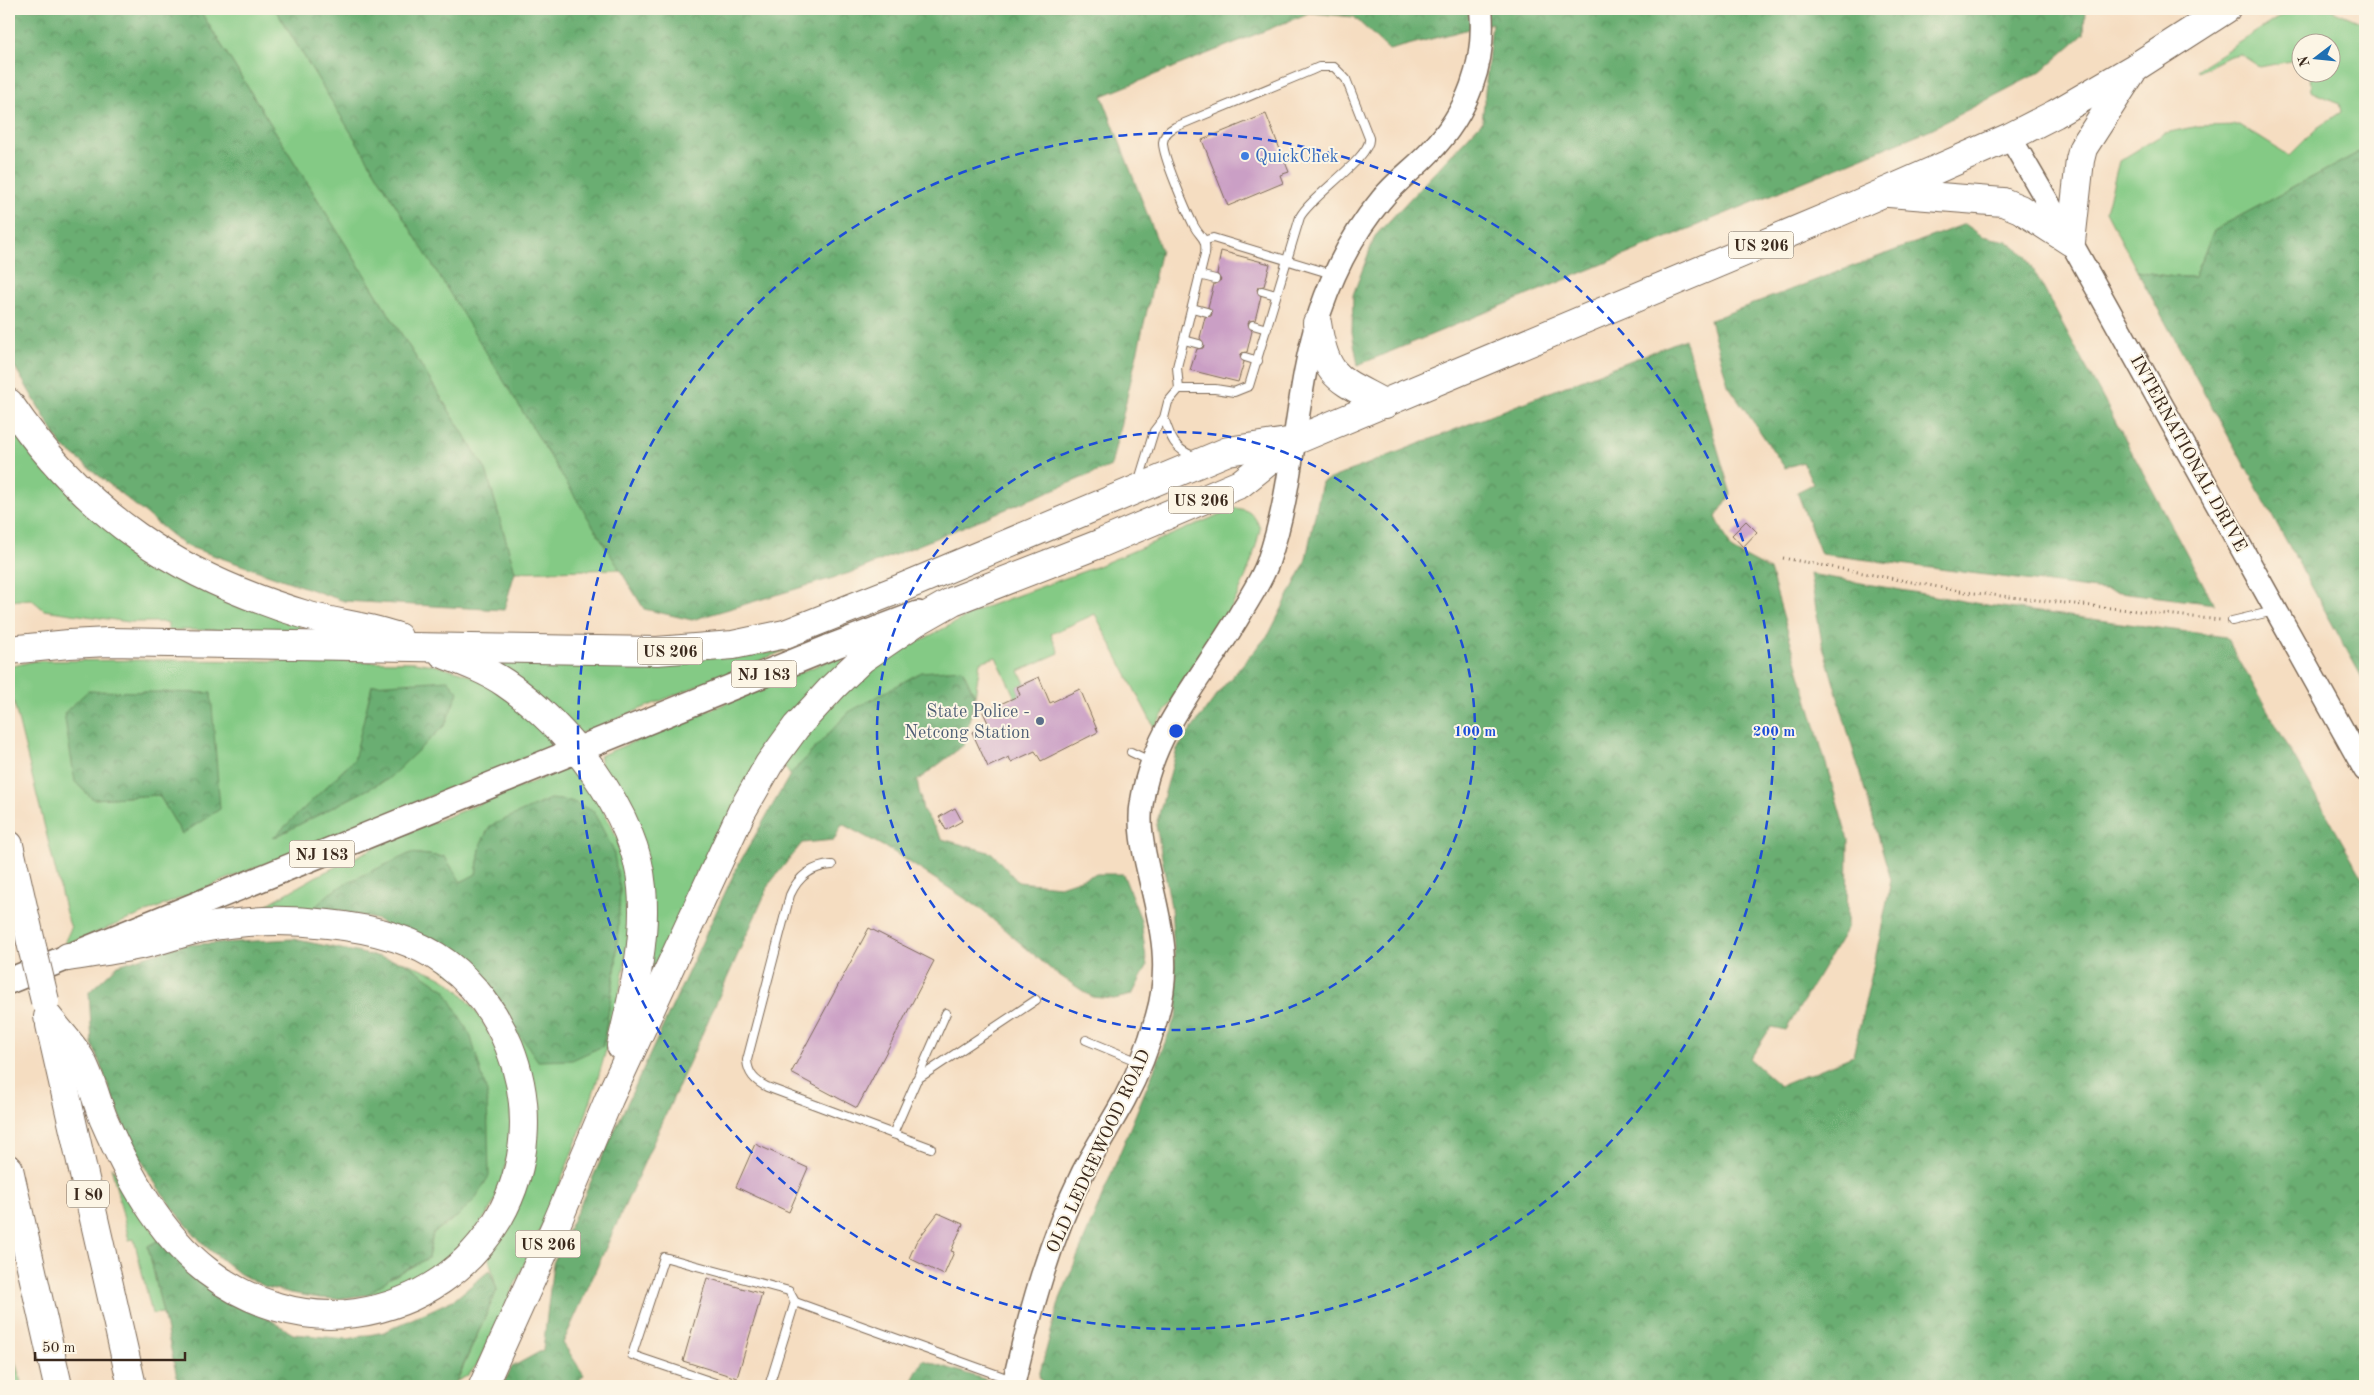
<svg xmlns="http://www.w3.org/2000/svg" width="2374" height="1395" font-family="'Old Standard TT',serif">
  <defs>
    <pattern id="forest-crowns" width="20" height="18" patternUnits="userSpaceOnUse" patternTransform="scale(1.25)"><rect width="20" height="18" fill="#6bae72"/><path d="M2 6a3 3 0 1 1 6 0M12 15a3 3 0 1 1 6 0" fill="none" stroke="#598e5d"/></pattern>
  </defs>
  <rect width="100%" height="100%" fill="#fcf5e5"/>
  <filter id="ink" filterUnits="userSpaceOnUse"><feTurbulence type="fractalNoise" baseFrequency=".02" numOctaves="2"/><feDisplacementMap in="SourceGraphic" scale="10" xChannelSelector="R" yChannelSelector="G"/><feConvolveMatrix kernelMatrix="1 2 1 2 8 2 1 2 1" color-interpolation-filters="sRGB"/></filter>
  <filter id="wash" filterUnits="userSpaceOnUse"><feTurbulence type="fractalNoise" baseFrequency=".0096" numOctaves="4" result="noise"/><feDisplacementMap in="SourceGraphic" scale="20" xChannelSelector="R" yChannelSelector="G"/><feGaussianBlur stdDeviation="1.12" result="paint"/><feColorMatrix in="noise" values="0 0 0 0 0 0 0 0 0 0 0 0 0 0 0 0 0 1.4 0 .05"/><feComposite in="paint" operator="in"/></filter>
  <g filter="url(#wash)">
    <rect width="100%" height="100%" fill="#f5ddc1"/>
    <!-- green -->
    <g fill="#84ca85" stroke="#607a52" fill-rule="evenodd">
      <path d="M199 9H275L620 569 515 572 486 470Z"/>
      <path d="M2292 9H2330L2365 24V149L2214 230 2194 277H2174L2137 271 2106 211 2119 161 2165 133 2198 126 2240 125 2289 156 2317 128 2341 112 2339 103 2311 91 2310 73 2332 72V42H2302L2301 59 2260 67 2240 54 2230 56 2198 72 2197 69Z"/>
      <path d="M9 421 43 468 300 626V630H168V623L165 622H129L44 610 31 599 9 601Z"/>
      <path d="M1235 508C1249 509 1256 516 1260 529 1245 603 1197 666 1154 727L1095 614 1051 634 1059 653 1019 671 1025 683 1017 687 1028 713 1023 715 996 657 980 662 975 696 962 669 849 712 790 775 783 764 815 723 843 694 874 667 908 647 983 608 1093 568Z"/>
      <path d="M786 650 579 734 489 661 748 656Z"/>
      <path d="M842 655 844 659 651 970 599 756Z"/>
      <path d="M152 660 414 662C434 665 459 669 477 679 505 694 536 717 553 744L551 747 66 945 65 941 71 928 67 917 11 691 9 690V667L34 661ZM186 693H210L182 834 159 795 93 799 75 782ZM354 760 388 779 275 837Z"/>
      <path d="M572 766C600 799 625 843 630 887 633 920 627 952 621 985 596 1120 535 1242 477 1365L467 1376 457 1381 497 1290C494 1281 490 1257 486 1253L519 1203 508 1017 603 1046 616 964 620 889 481 843 476 875 460 882 445 857 411 853 329 894 312 910 268 907V904L315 877 390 840Z"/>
      <path d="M404 962C422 969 440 974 455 987 486 1015 512 1073 512 1116 512 1127 509 1139 508 1150 504 1175 502 1192 487 1214 465 1248 432 1270 398 1290L396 1287 367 1295 390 1278 428 1258 433 1233 458 1216 445 990Z"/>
      <path d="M111 1166 159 1240 148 1246 163 1313 152 1314 134 1239 129 1240Z"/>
      <path d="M9 1339 22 1386H9Z"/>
    </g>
    <!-- forest -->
    <g fill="url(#forest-crowns)" stroke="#536c48">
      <path d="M9 9H199L486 470 515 572 504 610 344 601 184 545 61 445 9 357Z"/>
      <path d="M275 9H2085L2084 34 2042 71 1931 129 1358 365 1352 332 1353 295 1375 236 1482 122 1492 23 1389 50 1354 17 1309 13 1102 96 1161 250 1111 466 853 572 692 620 644 609Z"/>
      <path d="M2365 149V683L2137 271 2174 277H2194L2214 230Z"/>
      <path d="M1965 224 1982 236 2007 241 2026 256 2214 604 1821 554 1797 492 1813 484 1803 462 1785 468 1728 385 1710 320Z"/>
      <path d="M1685 339 1731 494 1716 517 1732 550 1770 570 1848 840 1847 928 1786 1030 1771 1027 1750 1059 1780 1086 1853 1056 1879 941 1891 880 1822 643 1810 574 1986 605 2226 637 2365 882V1386H1044L1039 1376 1060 1299 1178 1011 1171 907 1156 825 1177 749 1222 688 1269 634 1305 563 1322 482Z"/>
      <path d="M962 669 975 696 964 745 917 781 923 810 942 839 992 853 1018 882 1060 886 1096 874H1123L1141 920 1147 966 1132 995 1114 999 1092 997 1053 971 978 907 892 851 842 824 834 840 802 843 770 883 563 1343 584 1375 574 1386H502L512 1367 543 1350 553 1263 737 867 790 775 849 712 921 672Z"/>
      <path d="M448 680 458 692 445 725 388 779 273 838 354 760 372 685Z"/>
      <path d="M88 691 211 693 220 809 182 834 159 795 93 799 75 782 64 713Z"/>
      <path d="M550 799 571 801 593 811 613 849 620 889 616 964 603 1046 572 1060 538 1061 508 1017 378 920 340 911 312 910 329 894 346 883 411 853 445 857 461 882 476 874 481 843 490 826Z"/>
      <path d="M293 939 404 962 445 990 471 1037 487 1093 489 1176 475 1199 458 1216 433 1233 428 1258 390 1278 367 1295 337 1299 319 1298 291 1293 266 1287 240 1274 205 1246 176 1213 153 1180 127 1135 92 1043 89 992 118 965 182 945Z"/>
      <path d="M159 1240 216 1296 271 1320 293 1334 348 1339 384 1332 455 1299 490 1270 497 1290 454 1386H179L148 1246Z"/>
      <path d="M923 1360 987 1380 988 1386H909Z"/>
    </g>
    <g id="blocks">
      <!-- building -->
      <g fill="#ca9fc5">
        <path d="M1266 114 1289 172 1280 175 1283 183 1228 206 1202 140Z"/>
        <path d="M1221 251 1270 264 1264 286 1258 287 1257 290 1261 296 1255 320 1249 321 1248 324 1252 331 1247 352 1242 353 1240 356 1244 362 1238 382 1190 370 1197 349 1203 348 1204 345 1200 338 1205 317 1211 316 1212 313 1208 307 1214 284 1221 280 1217 274Z"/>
        <path d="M1746 521 1757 532 1743 547 1732 535Z"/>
        <path d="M1039 677 1050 703 1080 689 1098 732 1041 761 1035 751 1011 762 1009 757 988 767 972 732 989 725 983 712 1020 695 1017 687Z"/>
        <path d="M955 808 962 821 946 830 939 817Z"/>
        <path d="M869 928 934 961 857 1108 791 1073Z"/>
        <path d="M755 1144 808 1168 789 1212 736 1187Z"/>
        <path d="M938 1213 963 1224 951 1251 954 1252 944 1275 909 1258 916 1242Z"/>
        <path d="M707 1278 762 1294 737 1378 683 1361Z"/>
      </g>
    </g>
  </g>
  <g filter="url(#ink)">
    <use href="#blocks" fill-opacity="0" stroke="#7c6957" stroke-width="1"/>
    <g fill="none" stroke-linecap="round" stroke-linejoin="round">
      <defs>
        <g id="lane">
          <path d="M1206 240 1213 238 1332 274"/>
          <path d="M1199 275 1215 279"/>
          <path d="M1262 291 1276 295"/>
          <path d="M1192 308 1207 312"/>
          <path d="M1253 325 1267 329"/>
          <path d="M1184 340 1199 344"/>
          <path d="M1245 357 1258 361"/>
          <path d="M1164 418 1168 402 1179 389H1215L1234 392 1249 386 1300 217C1312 195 1372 157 1369 138L1346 79 1334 67H1319L1310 71 1175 127C1169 130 1164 134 1163 142 1162 155 1187 212 1194 226 1201 239 1207 237 1205 254L1177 367 1179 389"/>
          <path d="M1139 480 1154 431 1164 418C1170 436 1174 450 1194 456"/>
          <path d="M2232 621 2274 611"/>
          <path d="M1131 752 1150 761"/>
          <path d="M832 865C812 866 798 877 790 895L747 1060C748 1074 755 1081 767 1087L931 1148"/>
          <path d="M1086 1040 1139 1062"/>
          <path d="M916 1080 1036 1000"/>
          <path d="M893 1134 946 1013"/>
          <path d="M795 1302 1012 1380"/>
          <path d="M724 1386 632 1355 664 1257 789 1291 795 1302 769 1386"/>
        </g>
        <g id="secondary">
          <path d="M2010 137 2071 242 2365 770"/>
          <path d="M1013 1386C1030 1312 1049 1241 1083 1172 1096 1147 1111 1124 1124 1100 1138 1074 1149 1045 1157 1016 1171 969 1162 929 1151 883 1145 856 1137 828 1142 801 1153 728 1208 671 1243 609 1252 594 1262 579 1268 562 1296 482 1294 393 1320 312 1334 271 1353 233 1381 200 1395 182 1414 169 1429 153 1468 113 1486 63 1481 9"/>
        </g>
        <path id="primary" d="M9 981 828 648 918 614"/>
        <g id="highway">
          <path d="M1889 193 2003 202 2020 209 2071 242 2080 160 2083 148 2132 72"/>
          <path d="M1317 323C1326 380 1338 378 1385 404"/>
          <path d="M9 403C85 515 176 576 306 615 336 624 368 626 398 637"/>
          <path d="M9 650 69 644 108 642 657 651 733 645 785 634 899 589 1228 451 1294 441 1842 211 2010 137 2055 114 2134 68 2226 9"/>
          <path d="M443 654C464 662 486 670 505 683 566 724 636 812 642 888 647 941 633 994 621 1046"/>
          <path d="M9 845 33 951"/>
          <path d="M48 1017C58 1030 72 1044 80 1058 91 1077 96 1100 104 1120 128 1175 159 1234 207 1271 249 1303 303 1321 356 1313 485 1294 557 1167 509 1046 496 1014 474 984 446 963 414 939 368 928 328 924 287 919 244 920 203 928 182 932 161 941 140 945 116 950 92 953 68 957"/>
          <path d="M50 1025 132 1386"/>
          <path d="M9 1169 58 1386"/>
          <path d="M483 1386 556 1225 609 1099 742 811 769 764 796 727 833 687 862 659 916 622 953 601 1099 544 1240 484 1293 442"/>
        </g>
      </defs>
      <!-- lane casing -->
      <use href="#lane" stroke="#7c6957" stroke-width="10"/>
      <!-- secondary casing -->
      <use href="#secondary" stroke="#7c6957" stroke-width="25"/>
      <!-- primary casing -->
      <use href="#primary" stroke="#7c6957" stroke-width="28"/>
      <!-- highway casing -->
      <use href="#highway" stroke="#7c6957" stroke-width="30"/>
      <!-- path -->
      <path stroke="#7c6957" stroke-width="3" stroke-dasharray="1 4" stroke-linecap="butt" d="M1783 558 1965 592 2220 620"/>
      <!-- lane -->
      <use href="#lane" stroke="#fff" stroke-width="8"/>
      <!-- secondary -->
      <use href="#secondary" stroke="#fff" stroke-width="22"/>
      <!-- primary -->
      <use href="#primary" stroke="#fff" stroke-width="25"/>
      <!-- highway -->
      <use href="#highway" stroke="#fff" stroke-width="28"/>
      <defs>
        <path id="highway-bridge" d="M33 951 45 1001"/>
      </defs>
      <!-- highway-bridge casing -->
      <use href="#highway-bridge" stroke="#7c6957" stroke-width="30" stroke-linecap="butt"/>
      <!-- highway-bridge -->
      <use href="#highway-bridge" stroke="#fff" stroke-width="28"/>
    </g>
  </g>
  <!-- distance rings -->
  <g fill="none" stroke="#1d4ed8" stroke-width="2.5" stroke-dasharray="9 6">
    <circle cx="1176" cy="731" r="299"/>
    <circle cx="1176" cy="731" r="598"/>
  </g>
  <!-- markers -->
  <circle fill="#3f7fe0" stroke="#fcf5e5" stroke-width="2" cx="1245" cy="156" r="5"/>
  <circle fill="#5c6f8a" stroke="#fcf5e5" stroke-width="2" cx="1040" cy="721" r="5"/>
  <g text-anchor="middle" stroke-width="4" stroke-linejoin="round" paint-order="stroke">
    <!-- shield labels -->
    <g fill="#fcf5e5" stroke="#75675a" stroke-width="1">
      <rect x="1728.5" y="231.5" width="65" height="27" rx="4"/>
      <rect x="1168.5" y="486.5" width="65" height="27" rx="4"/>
      <rect x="637.5" y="637.5" width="65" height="27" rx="4"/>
      <rect x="731.5" y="660.5" width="65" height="27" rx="4"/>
      <rect x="289.5" y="840.5" width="65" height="27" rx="4"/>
      <rect x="67" y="1180.5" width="42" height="27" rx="4"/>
      <rect x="515.5" y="1230.5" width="65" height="27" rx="4"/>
    </g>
    <g font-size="16" font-weight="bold" fill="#3b2a1e">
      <text x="1761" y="251">US 206</text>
      <text x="1201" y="506">US 206</text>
      <text x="670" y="657">US 206</text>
      <text x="764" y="680">NJ 183</text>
      <text x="322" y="860">NJ 183</text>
      <text x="88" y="1200">I 80</text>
      <text x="548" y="1250">US 206</text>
    </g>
    <!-- shop labels -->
    <g font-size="18" fill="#366cbe" stroke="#fcf5e5" text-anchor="start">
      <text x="1255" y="162">QuickChek</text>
    </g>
    <!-- street labels -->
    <g font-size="18" fill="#3b2a1e" stroke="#fcf5e5">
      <text transform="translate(2189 453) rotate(61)" y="6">INTERNATIONAL DRIVE</text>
      <text transform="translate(1098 1151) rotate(-65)" y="6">OLD LEDGEWOOD ROAD</text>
    </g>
    <!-- service labels -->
    <g font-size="18" fill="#4e5e75" stroke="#fcf5e5" text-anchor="end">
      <text x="1030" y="717">State Police -<tspan x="1030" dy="21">Netcong Station</tspan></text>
    </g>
  </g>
  <circle cx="1176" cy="731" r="8" fill="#1d4ed8" stroke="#fcf5e5" stroke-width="2.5"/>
  <g font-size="15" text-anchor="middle" font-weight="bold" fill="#1d4ed8" stroke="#fcf5e5" stroke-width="4" stroke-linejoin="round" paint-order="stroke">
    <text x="1475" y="736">100 m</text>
    <text x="1774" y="736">200 m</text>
  </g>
  <!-- margin -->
  <rect width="2374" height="1395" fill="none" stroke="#fcf5e5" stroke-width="30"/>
  <!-- north arrow -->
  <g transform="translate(2316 58) rotate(254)"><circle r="24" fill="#fcf5e5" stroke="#afa495"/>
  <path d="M0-4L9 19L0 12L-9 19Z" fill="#1f6fb2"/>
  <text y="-8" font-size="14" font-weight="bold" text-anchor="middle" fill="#3b2a1e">N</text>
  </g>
  <!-- scale -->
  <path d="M35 1352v8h150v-8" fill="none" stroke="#3b2a1e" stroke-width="2.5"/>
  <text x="42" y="1352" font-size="15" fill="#3b2a1e" stroke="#fcf5e5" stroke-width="4" paint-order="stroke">50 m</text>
</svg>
